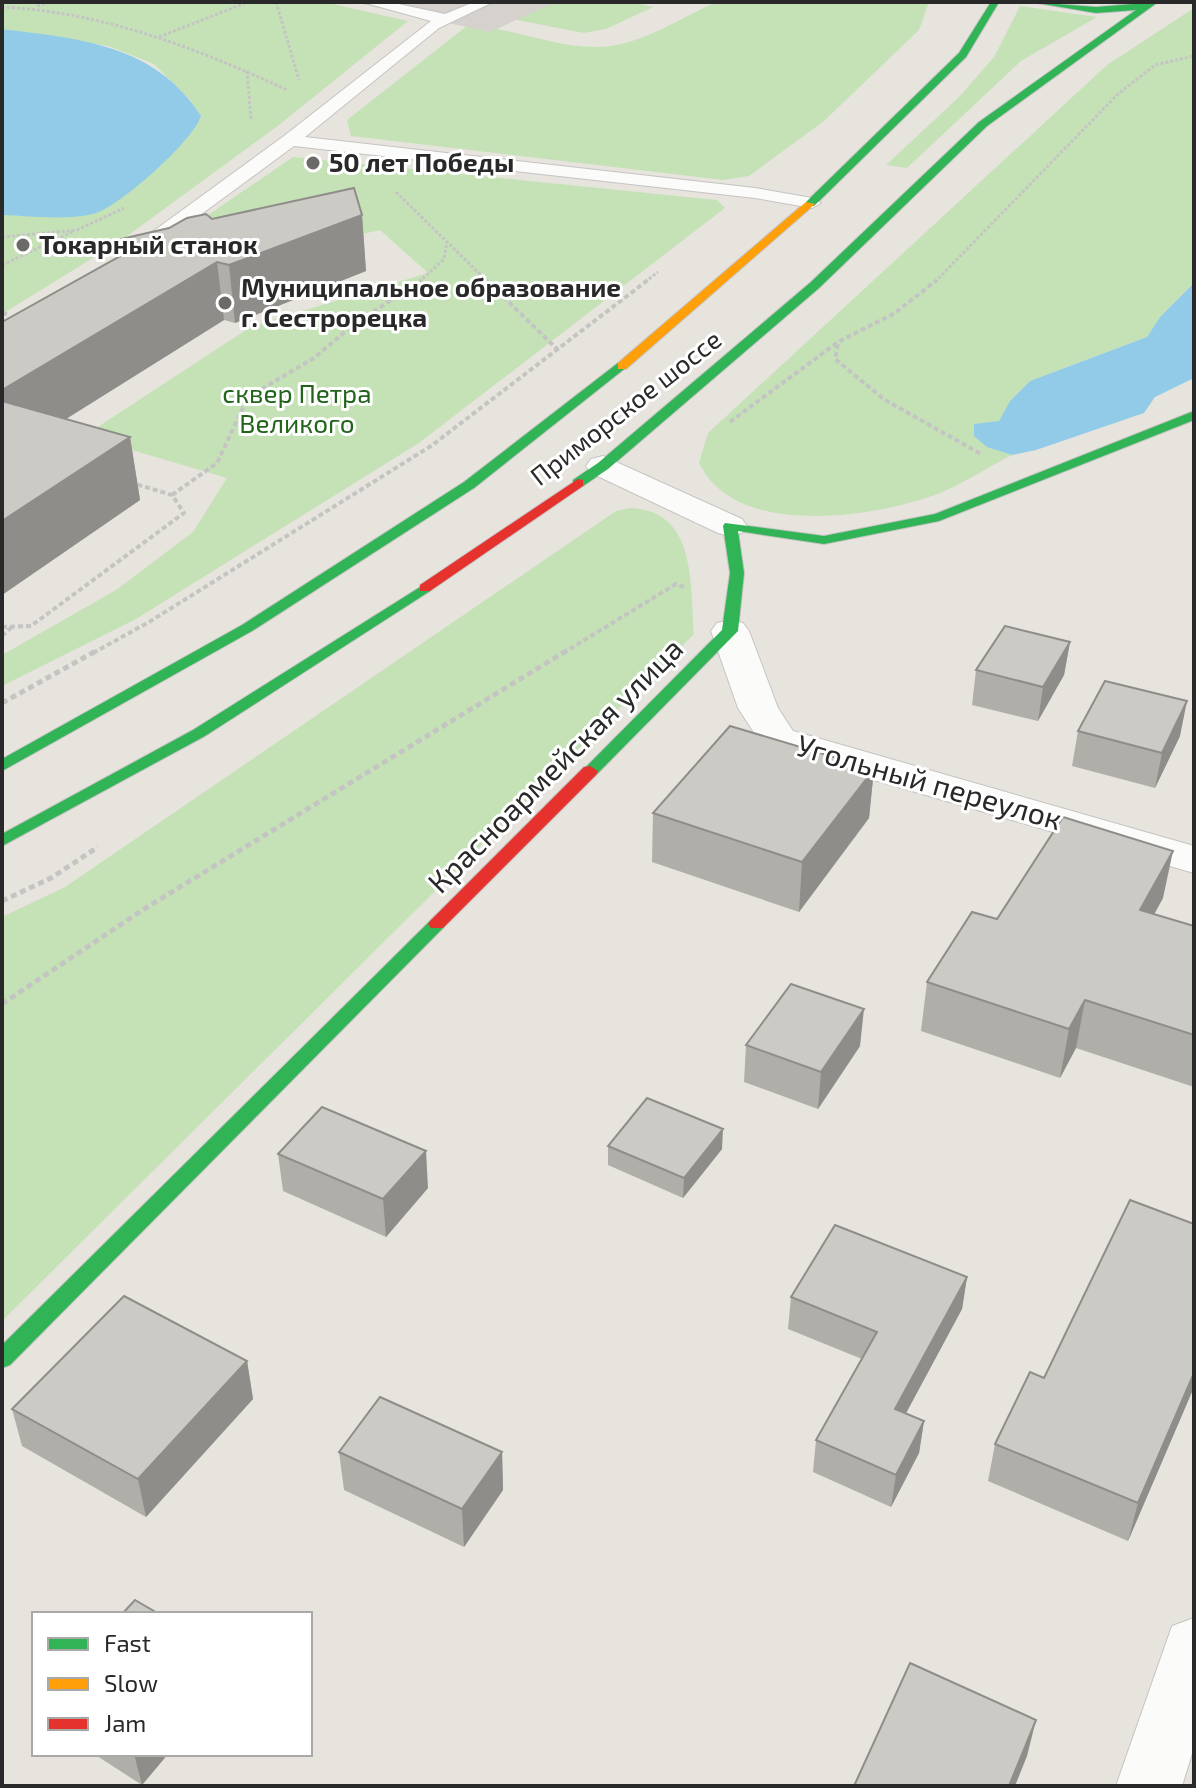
<svg xmlns="http://www.w3.org/2000/svg" width="1196" height="1788" font-family="'Exo 2',sans-serif">
  <rect width="100%" height="100%" fill="#e7e4de"/>
  <!-- green -->
  <g fill="#c5e2b7">
    <path d="M2 2H324L408 21 279 125 119 242 2 314V215L61 216 191 101 154 64 108 46 2 29Z"/>
    <path d="M529 2H633L653 7 606 29 584 33 497 16Z"/>
    <path d="M716 2H929L919 30 824 121 749 176 723 180 351 136 347 120 468 25C521 28 579 60 632 41 660 32 688 15 716 2Z"/>
    <path d="M1020 6 1097 17 1021 61 907 168 886 165 959 97 994 57Z"/>
    <path d="M1194 8V283L1160 317 1147 337 1030 381 1010 401 987 447 1012 455C990 466 969 480 947 490 890 515 761 536 713 483 707 478 703 470 699 463L708 433 1107 65Z"/>
    <path d="M293 157 717 200 725 208 419 443 136 619 2 686V655L116 590 193 532 227 478 84 436 252 326 428 273 380 230 219 267 119 276Z"/>
    <path d="M630 508C697 510 690 584 694 634L2 1321V917L65 887 616 511Z"/>
  </g>
  <!-- plaza -->
  <path fill="#d5d2cd" d="M353 2H556L490 32Z"/>
  <!-- water -->
  <g fill="#92cbe8">
    <path d="M2 29C80 39 155 44 201 116 194 140 120 206 96 213 68 221 31 216 2 215Z"/>
    <path d="M1194 283V378L1155 397 1144 413 1036 450 1012 455 987 447 974 436V424L999 421 1010 401 1030 381 1147 337 1160 317Z"/>
  </g>
  <g fill="none" stroke-linecap="round" stroke-linejoin="round">
    <defs>
      <path id="lane" d="M362 2H389L445 14 474 2H493L439 28 305 137 755 188 812 198 821 203 812 208 755 198 294 146 158 246H144V238L284 136 431 21Z"/>
      <g id="street">
        <path d="M603 456 742 519 747 526 742 533 730 536 718 533 591 473 586 466 591 459Z"/>
        <path d="M730 620 743 623 749 631 778 708 793 731 1194 846V873L764 748 738 708 711 631 717 623Z"/>
        <path d="M1194 1618V1747L1182 1786H1116L1172 1626Z"/>
      </g>
      <g id="fast">
        <path d="M991 2H999L966 57 814 206H806V202L959 53Z"/>
        <path d="M1031 2 1096 7 1158 2 987 126 819 288 608 469 583 486H573V480L598 463 811 282 979 122 1136 10 1096 13Z"/>
        <path d="M618 363 628 366 474 488 252 631 2 771V759L242 625 464 482Z"/>
        <path d="M1194 411V420L939 521 824 544 738 531 744 573 738 631 596 775 590 776 582 771 722 630 730 573 723 526 725 523 824 536 935 514Z"/>
        <path d="M425 584 432 588 430 591 205 736 2 846V834L193 730Z"/>
        <path d="M437 918 443 920 446 924 443 928 10 1365 2 1368V1345L431 920Z"/>
      </g>
      <path id="slow" d="M806 202 815 204 626 369H618V363Z"/>
      <g id="jam">
        <path d="M578 479 583 480V486L430 591H420V585Z"/>
        <path d="M590 766 598 771 596 775 443 928H431L428 924 431 920 584 767Z"/>
      </g>
    </defs>
    <!-- lane casing -->
    <use href="#lane" stroke="#c5c3c3" stroke-width="2"/>
    <!-- street casing -->
    <use href="#street" stroke="#c5c3c3" stroke-width="2"/>
    <!-- fast casing -->
    <use href="#fast" stroke="#c5c3c3" stroke-width="2"/>
    <!-- slow casing -->
    <use href="#slow" stroke="#c5c3c3" stroke-width="2"/>
    <!-- jam casing -->
    <use href="#jam" stroke="#c5c3c3" stroke-width="2"/>
    <!-- path-far2 -->
    <g stroke="#c4c4c3" stroke-width="3" stroke-dasharray="3 2" stroke-linecap="butt">
      <path d="M276 2 299 80"/>
      <path d="M37 6 50 2"/>
      <path d="M2 7C103 12 196 48 287 90"/>
      <path d="M159 37 248 2"/>
      <path d="M247 71 251 119"/>
      <path d="M396 192 488 282"/>
      <path d="M2 237 77 230 124 208"/>
      <path d="M2 265 72 232"/>
      <path d="M419 282 444 259 447 242"/>
      <path d="M645 282 658 272"/>
      <path d="M935 282 1118 94 1155 65 1194 56"/>
    </g>
    <!-- path-far1 -->
    <g stroke="#c4c4c3" stroke-width="4" stroke-dasharray="5 3" stroke-linecap="butt">
      <path d="M486 280 558 350"/>
      <path d="M2 313 7 314"/>
      <path d="M838 344 835 359 885 400 981 454"/>
      <path d="M730 422 838 342 895 313 937 280"/>
      <path d="M172 495 217 463 248 397 314 358 353 325 422 280"/>
      <path d="M2 627 31 626 184 513 172 495 132 483"/>
      <path d="M2 636 13 626"/>
      <path d="M93 653 149 622 431 446 648 280"/>
      <path d="M563 653 676 584 684 587"/>
    </g>
    <!-- path -->
    <g stroke="#c4c4c3" stroke-width="5" stroke-dasharray="6 4" stroke-linecap="butt">
      <path d="M2 703 96 651"/>
      <path d="M2 901 51 878 98 847"/>
      <path d="M2 1004 144 909 566 651"/>
    </g>
    <!-- lane -->
    <use href="#lane" fill="#fbfbfa" fill-rule="evenodd"/>
    <!-- street -->
    <use href="#street" fill="#fbfbfa" fill-rule="evenodd"/>
    <!-- fast -->
    <use href="#fast" fill="#30b455" fill-rule="evenodd"/>
    <!-- slow -->
    <use href="#slow" fill="#ff9f0a" fill-rule="evenodd"/>
    <!-- jam -->
    <use href="#jam" fill="#e5322d" fill-rule="evenodd"/>
  </g>
  <!-- wall -->
  <g fill="#afaea9">
    <path d="M362 215 366 271 235 323 224 320 66 419 130 437 140 500 2 595 119 256 117 240 212 219Z"/>
    <path d="M1070 642 1064 675 1038 721 972 705 976 670Z"/>
    <path d="M1078 731 1180 736 1155 788 1072 766Z"/>
    <path d="M874 769 869 818 799 912 652 862 653 813Z"/>
    <path d="M1163 898 1154 914 1194 926V1087L1076 1048 1060 1078 921 1031 927 982 997 919Z"/>
    <path d="M746 1045 860 1046 818 1109 744 1082Z"/>
    <path d="M608 1146 722 1149 683 1198 608 1165Z"/>
    <path d="M278 1154 428 1188 386 1237 283 1191Z"/>
    <path d="M1194 1224V1387L1128 1541 988 1481 995 1444 1044 1378Z"/>
    <path d="M967 1277 962 1309 906 1413 924 1421 919 1453 891 1507 813 1472 816 1440 862 1359 788 1329 791 1297Z"/>
    <path d="M247 1361 253 1399 146 1517 22 1446 12 1409Z"/>
    <path d="M339 1452H502L503 1490 464 1547 344 1490Z"/>
    <path d="M94 1754H168L142 1785Z"/>
  </g>
  <!-- shaded-wall -->
  <g fill="#8f8d8a">
    <path d="M362 215 366 271 235 323 229 265Z"/>
    <path d="M217 262 224 320 2 459V390Z"/>
    <path d="M130 437 140 500 2 595V521Z"/>
    <path d="M1070 642 1064 675 1038 721 1043 687Z"/>
    <path d="M1187 701 1180 736 1155 788 1162 753Z"/>
    <path d="M874 769 869 818 799 912 802 862Z"/>
    <path d="M1173 851 1163 898 1130 958 1140 910Z"/>
    <path d="M1085 1000 1076 1048 1060 1078 1069 1029Z"/>
    <path d="M864 1009 860 1046 818 1109 821 1072Z"/>
    <path d="M723 1129 722 1149 683 1198 684 1178Z"/>
    <path d="M426 1151 428 1188 386 1237 383 1199Z"/>
    <path d="M967 1277 962 1309 891 1441 895 1409Z"/>
    <path d="M247 1361 253 1399 146 1517 138 1479Z"/>
    <path d="M1194 1373V1387L1128 1541 1138 1503Z"/>
    <path d="M924 1421 919 1453 891 1507 896 1475Z"/>
    <path d="M502 1452 503 1490 464 1547 462 1509Z"/>
    <path d="M1036 1720 1027 1756 1015 1786H1009Z"/>
    <path d="M134 1754H168L142 1785Z"/>
  </g>
  <!-- building -->
  <g fill="#cccac5" stroke="#8f8d8a" stroke-width="2">
    <path d="M354 188 362 215 229 265 217 262 2 390V322L140 245 117 240 169 228 187 218 206 214 212 219Z"/>
    <path d="M2 401 130 437 2 521Z"/>
    <path d="M1005 626 1070 642 1043 687 976 670Z"/>
    <path d="M1105 681 1187 701 1162 753 1078 731Z"/>
    <path d="M730 726 874 769 802 862 653 813Z"/>
    <path d="M1063 817 1173 851 1140 910 1194 926V1035L1085 1000 1069 1029 927 982 972 912 997 919Z"/>
    <path d="M791 984 864 1009 821 1072 746 1045Z"/>
    <path d="M647 1098 723 1129 684 1178 608 1146Z"/>
    <path d="M322 1107 426 1151 383 1199 278 1154Z"/>
    <path d="M1130 1200 1194 1224V1373L1138 1503 995 1444 1030 1372 1044 1378Z"/>
    <path d="M835 1225 967 1277 895 1409 924 1421 896 1475 816 1440 877 1332 791 1297Z"/>
    <path d="M124 1296 247 1361 138 1479 12 1409Z"/>
    <path d="M380 1397 502 1452 462 1509 339 1452Z"/>
    <path d="M135 1600 159 1614H122Z"/>
    <path d="M910 1663 1036 1720 1009 1786H854Z"/>
  </g>
  <!-- markers -->
  <g fill="#6c6a68" stroke="#fff" stroke-width="3">
    <circle cx="313" cy="163" r="8"/>
    <circle cx="23" cy="245" r="8"/>
    <circle cx="225" cy="303" r="8"/>
  </g>
  <g text-anchor="middle" stroke-width="6" stroke-linejoin="round" paint-order="stroke">
    <!-- far-poi labels -->
    <g font-size="26" font-weight="bold" fill="#292929" stroke="#fff" text-anchor="start">
      <text x="329" y="172">50 лет Победы</text>
      <text x="39" y="254">Токарный станок</text>
      <text x="241" y="297">Муниципальное образование<tspan x="241" dy="30">г. Сестрорецка</tspan></text>
    </g>
    <!-- far-park labels -->
    <g font-size="26" fill="#23641b" stroke="#fff">
      <text x="297" y="403">сквер Петра<tspan x="297" dy="30">Великого</tspan></text>
    </g>
    <!-- far-street labels -->
    <g font-size="26" fill="#292929" stroke="#fff">
      <text transform="translate(626 408) rotate(-38)" y="9">Приморское шоссе</text>
    </g>
    <!-- street labels -->
    <g font-size="30" fill="#292929" stroke="#fff">
      <text transform="translate(556 766) rotate(-45)" y="10">Красноармейская улица</text>
      <text transform="translate(929 783) rotate(16)" y="10">Угольный переулок</text>
    </g>
  </g>
  <!-- border -->
  <rect width="1196" height="1788" fill="none" stroke="#292929" stroke-width="8"/>
  <!-- legend -->
  <rect x="32" y="1612" width="280" height="144" fill="#ffffff" stroke="#a9a9a9" stroke-width="2"/>
  <rect x="48" y="1638" width="40" height="12" fill="#30b455" stroke="#a9a9a9" stroke-width="2"/>
  <text x="104" y="1652" font-size="24" fill="#292929">Fast</text>
  <rect x="48" y="1678" width="40" height="12" fill="#ff9f0a" stroke="#a9a9a9" stroke-width="2"/>
  <text x="104" y="1692" font-size="24" fill="#292929">Slow</text>
  <rect x="48" y="1718" width="40" height="12" fill="#e5322d" stroke="#a9a9a9" stroke-width="2"/>
  <text x="104" y="1732" font-size="24" fill="#292929">Jam</text>
</svg>
